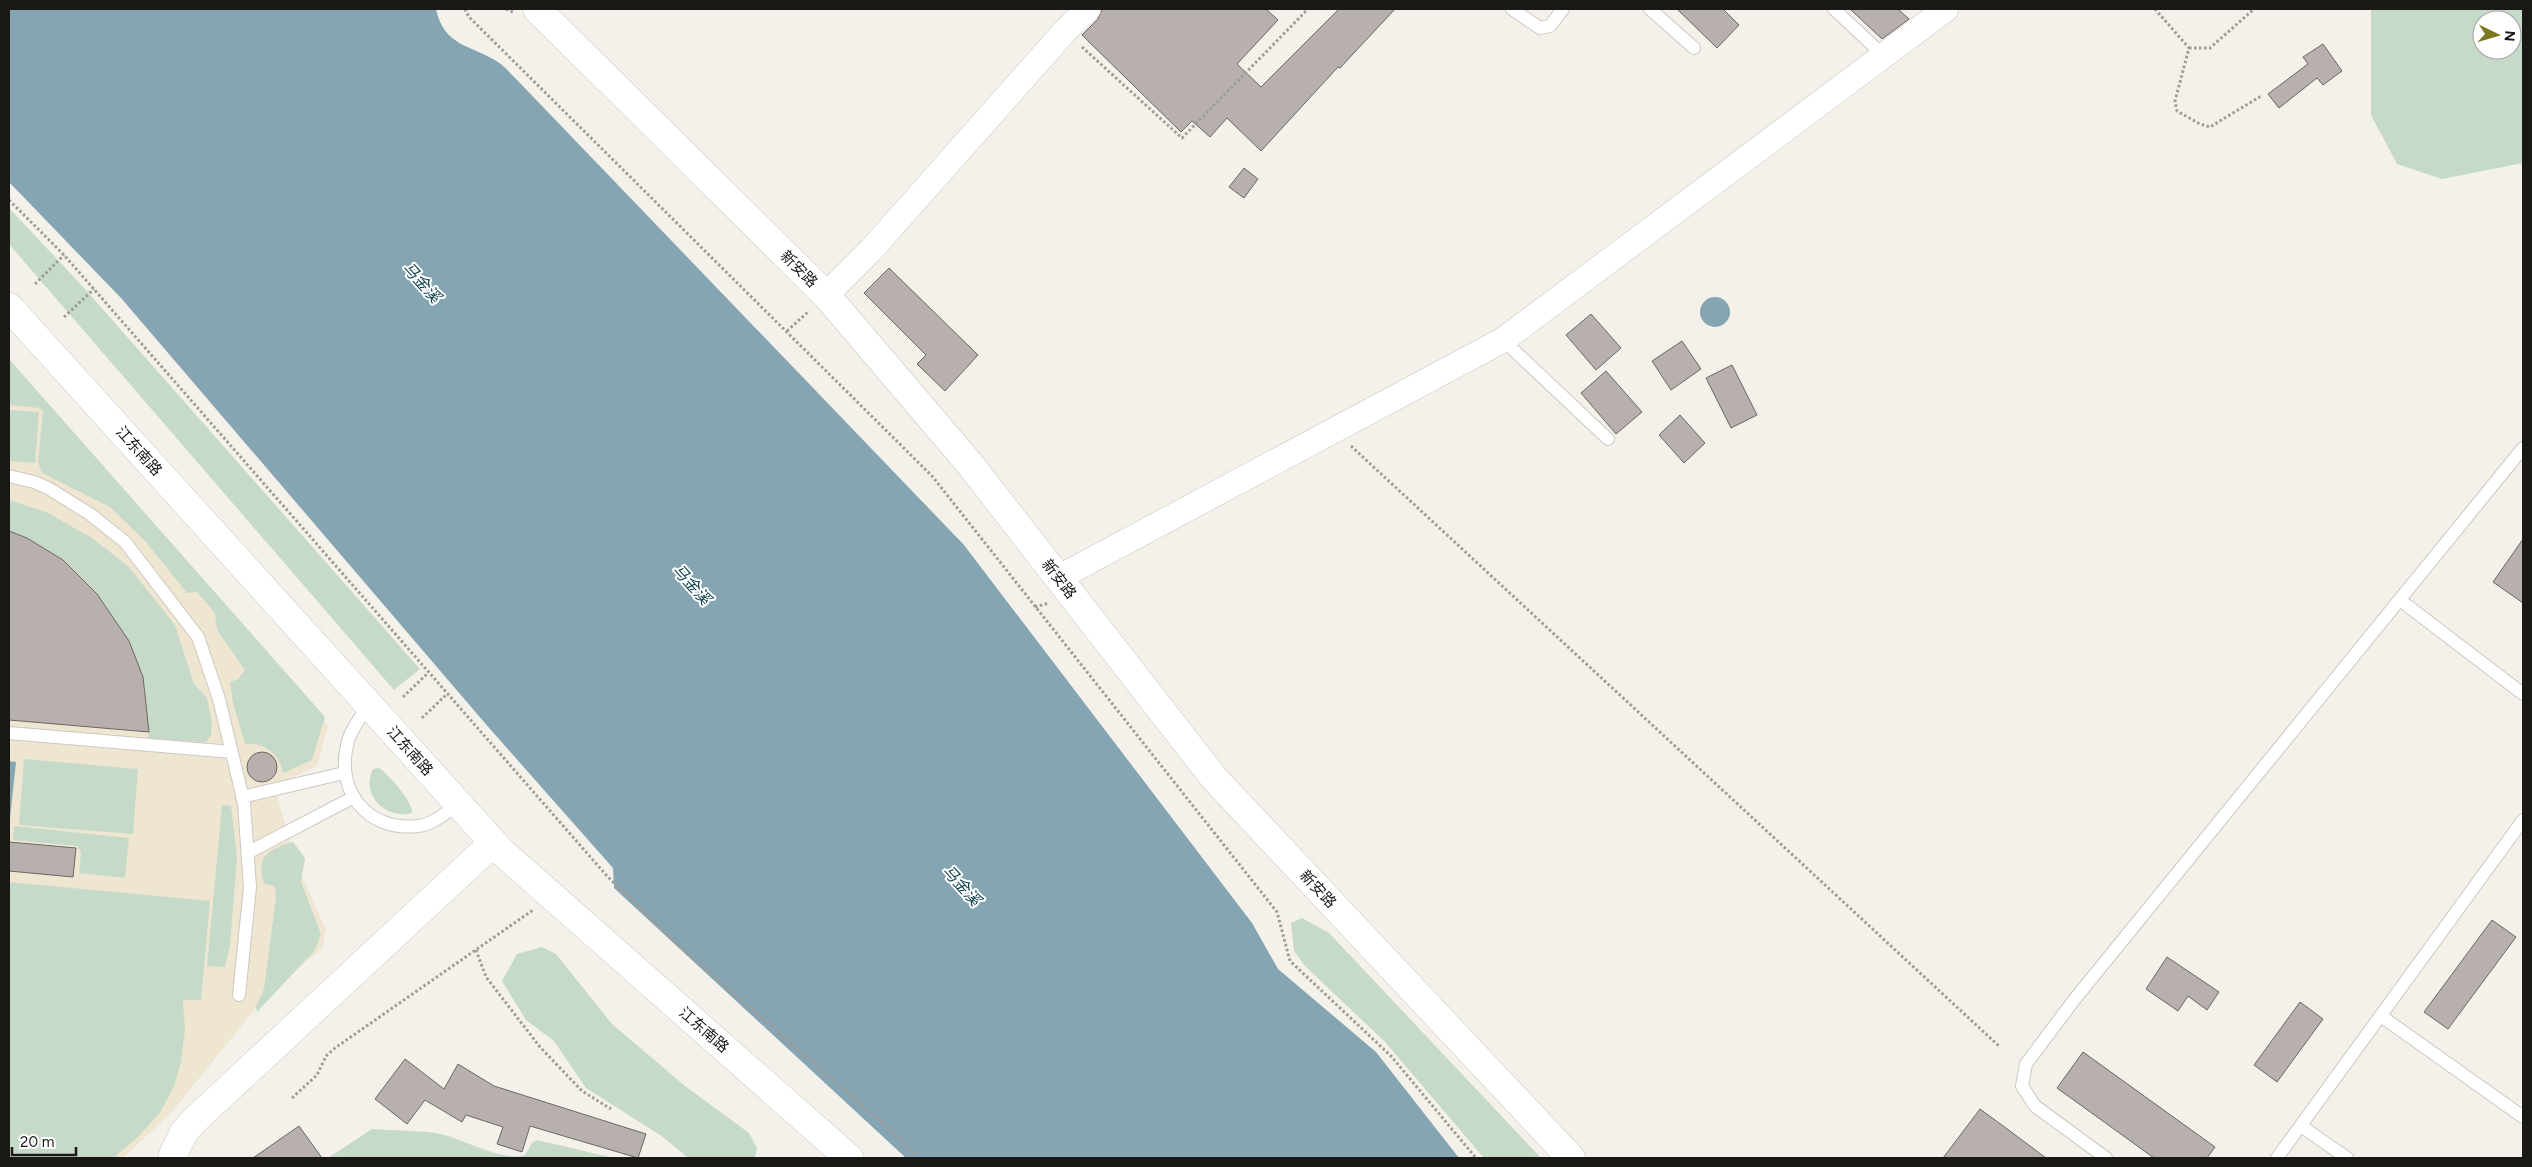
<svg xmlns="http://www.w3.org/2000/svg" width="2532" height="1167" font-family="Figtree,'Noto Sans SC',sans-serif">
  <rect width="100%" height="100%" fill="#f4f0ea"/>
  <!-- education -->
  <path fill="#efe6d1" d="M9 365 328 726 317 766 274 786 296 863 326 930 322 948 264 998 171 1113 123 1158H9Z"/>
  <!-- green -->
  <g fill="#c6daca" fill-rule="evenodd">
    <path d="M2371 9H2523V163L2442 179 2397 164 2371 115ZM2482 20H2512V50H2482Z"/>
    <path d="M9 208 85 289 420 669 394 690 9 244Z"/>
    <path d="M9 359 325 717 312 760 283 773C280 754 264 742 245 744L233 703 230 682 238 679 245 670 217 630 215 613 197 592 187 593 146 542 110 507 42 473 38 462 43 412 39 408 9 405Z"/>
    <path d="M9 410 39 412 35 463 9 461Z"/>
    <path d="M9 500 46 512 92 538 128 566 175 625 194 684 207 698 212 722 211 735 206 742 147 740 149 732 143 677 97 594 63 560 27 538 9 531Z"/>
    <path d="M24 759 138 769 133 834 19 825Z"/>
    <path d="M379 768C388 774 414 803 412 813 386 820 360 795 373 769Z"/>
    <path d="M222 805 231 806 237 858 230 945 225 967 207 966Z"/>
    <path d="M14 826 129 838 125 878 79 873 81 852 77 846 13 840Z"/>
    <path d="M293 842 305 858 301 882 321 934 315 950 257 1012 256 1006 264 989 276 897 275 887 264 883C255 855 270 849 293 842Z"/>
    <path d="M9 882 210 901 201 1000H183L185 1030 181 1062 174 1086 161 1111 138 1137 113 1158H9Z"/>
    <path d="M1302 918 1329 933 1541 1158H1484L1385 1042 1305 966 1294 951 1291 923Z"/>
    <path d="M542 947 556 954 612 1024 685 1086 749 1133 757 1148 755 1158H688L663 1137 586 1088 554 1041 526 1020 502 981 517 954Z"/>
    <path d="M372 1129C393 1131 414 1130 435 1133 461 1137 500 1162 525 1155L532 1143 537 1140 614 1158H328Z"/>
  </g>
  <!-- water -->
  <g fill="#84a5b1">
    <path d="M9 9H436C444 47 472 45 498 62 505 67 512 75 518 81L964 545 1252 923 1278 969 1376 1052 1459 1158H906L614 888 613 868 490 729 121 298 9 182Z"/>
    <circle cx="1715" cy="312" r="15"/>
    <path d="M9 761 16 762 9 828Z"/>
  </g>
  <!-- building -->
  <g fill="#b7b0ad" stroke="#6d6764">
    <path d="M1102 9H1266L1278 20 1237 64 1261 87 1339 9H1395L1340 68 1338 67 1261 151 1227 118 1210 137 1192 121 1181 132 1082 35 1098 19Z"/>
    <path d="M1677 9H1723L1739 25 1717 48Z"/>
    <path d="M1850 9H1898L1909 19 1882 39Z"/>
    <path d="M2323 44 2342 71 2323 85 2317 78 2279 108 2268 94 2308 64 2303 57Z"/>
    <path d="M1244 168 1258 179 1244 198 1229 187Z"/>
    <path d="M889 268 978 355 945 391 917 364 926 355 864 293Z"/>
    <path d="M1591 314 1621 348 1596 370 1566 335Z"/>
    <path d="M1682 341 1701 369 1671 390 1652 361Z"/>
    <path d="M1732 365 1757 415 1731 428 1706 378Z"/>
    <path d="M1606 371 1642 412 1616 434 1581 393Z"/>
    <path d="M1680 415 1705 443 1684 463 1659 435Z"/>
    <path d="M9 531 27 538 63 560 97 594 129 641 143 677 149 732 9 720Z"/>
    <path d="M2523 539V603L2493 582Z"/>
    <circle cx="262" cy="767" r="15"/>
    <path d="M9 842 76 848 73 877 9 871Z"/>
    <path d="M2492 920 2516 937 2448 1029 2424 1012Z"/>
    <path d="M2167 957 2219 992 2207 1010 2188 996 2178 1011 2146 989Z"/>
    <path d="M2300 1002 2323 1019 2277 1082 2254 1065Z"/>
    <path d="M2083 1052 2215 1147 2207 1158H2154L2057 1088Z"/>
    <path d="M405 1059 444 1089 458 1064 494 1086 646 1134 638 1158 530 1126 522 1152 497 1144 503 1127 466 1115 462 1122 425 1100 407 1124 375 1099Z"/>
    <path d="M1980 1109 2014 1134 2046 1158H1943Z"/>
    <path d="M299 1126 322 1158H253Z"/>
  </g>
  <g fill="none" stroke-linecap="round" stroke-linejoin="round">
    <defs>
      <g id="lane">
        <path d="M1512 9 1540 28 1550 26 1563 9"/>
        <path d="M1650 9 1694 48"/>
        <path d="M1834 9 1883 55"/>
        <path d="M1503 340 1608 439"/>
        <path d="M9 476 34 482 48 488 90 514 125 542 198 637 219 699 244 803 250 887 239 995"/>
        <path d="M2400 600 2523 694"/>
        <path d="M368 705C362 716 351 729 348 741 334 790 367 832 418 826 432 825 447 812 458 804"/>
        <path d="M9 733 232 752"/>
        <path d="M242 797 344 773"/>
        <path d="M249 852 354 797"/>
        <path d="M2381 1016 2523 1117"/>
        <path d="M2301 1126 2347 1158"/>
        <path d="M2106 1158 2035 1106 2022 1086 2026 1064 2074 1000 2523 448"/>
        <path d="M2277 1158 2523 820"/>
      </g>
      <g id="street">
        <path d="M826 295 871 250 1065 31 1088 9"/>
        <path d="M1058 578 1503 340 1946 9"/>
      </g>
      <g id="secondary">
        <path d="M537 9 826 295 969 463 1214 778 1571 1158"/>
        <path d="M9 307 502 852 849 1158"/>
        <path d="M173 1155 184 1132 197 1118 493 843"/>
      </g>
    </defs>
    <!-- lane casing -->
    <use href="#lane" stroke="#cdc8c2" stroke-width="14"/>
    <!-- street casing -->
    <use href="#street" stroke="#cdc8c2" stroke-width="26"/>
    <!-- secondary casing -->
    <use href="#secondary" stroke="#cdc8c2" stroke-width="29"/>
    <!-- path -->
    <g stroke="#9f9c97" stroke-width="3" stroke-dasharray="2.5 2.5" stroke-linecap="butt">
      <path d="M465 9 469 17 932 476 1277 912 1290 961 1391 1056 1476 1158"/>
      <path d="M506 9 515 13"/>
      <path d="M2155 9 2189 48 2175 101 2177 111 2200 124 2210 127 2261 96"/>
      <path d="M1082 47 1182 138 1308 9"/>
      <path d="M2189 48H2210L2254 9"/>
      <path d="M9 200 64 255 607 876 674 941 887 1127 919 1158"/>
      <path d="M35 284 64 255"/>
      <path d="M64 317 94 289"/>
      <path d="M787 331 809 311"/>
      <path d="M1351 446 2000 1047"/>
      <path d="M1035 607 1049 603"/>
      <path d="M403 697 428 673"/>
      <path d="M422 718 447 694"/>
      <path d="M476 950 486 977 540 1047 582 1091 611 1109"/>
      <path d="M292 1098 317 1075 326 1056 335 1048 533 910"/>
    </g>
    <!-- lane -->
    <use href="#lane" stroke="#fff" stroke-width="12"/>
    <!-- street -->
    <use href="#street" stroke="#fff" stroke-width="25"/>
    <!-- secondary -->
    <use href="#secondary" stroke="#fff" stroke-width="28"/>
  </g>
  <g text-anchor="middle" stroke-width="4" stroke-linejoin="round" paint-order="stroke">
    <!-- street labels -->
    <g font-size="15" fill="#191815" stroke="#fff">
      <text transform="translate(799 269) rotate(45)" y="5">新安路</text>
      <text transform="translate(139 451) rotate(48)" y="5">江东南路</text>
      <text transform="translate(1059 579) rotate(52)" y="5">新安路</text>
      <text transform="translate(410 751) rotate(48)" y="5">江东南路</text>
      <text transform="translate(1318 889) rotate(47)" y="5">新安路</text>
      <text transform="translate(704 1030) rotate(41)" y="5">江东南路</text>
    </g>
    <!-- water labels -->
    <g font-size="16" font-style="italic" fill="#0e3f4e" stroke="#fff">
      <text transform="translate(422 282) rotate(48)" y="6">马金溪</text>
      <text transform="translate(692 584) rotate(48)" y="6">马金溪</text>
      <text transform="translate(962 885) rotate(48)" y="6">马金溪</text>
    </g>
  </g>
  <!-- border -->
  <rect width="2532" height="1167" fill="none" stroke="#191815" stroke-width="20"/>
  <!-- north arrow -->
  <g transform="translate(2497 35) rotate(95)"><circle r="24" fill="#ffffff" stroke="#a3a3a1"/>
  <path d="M0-4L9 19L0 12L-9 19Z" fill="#7d791f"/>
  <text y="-8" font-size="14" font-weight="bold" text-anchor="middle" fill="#191815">N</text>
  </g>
  <!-- scale -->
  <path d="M12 1147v8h64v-8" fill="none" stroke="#191815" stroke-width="2.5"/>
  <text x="20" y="1147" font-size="15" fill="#191815" stroke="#ffffff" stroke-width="4" paint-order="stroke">20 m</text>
</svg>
